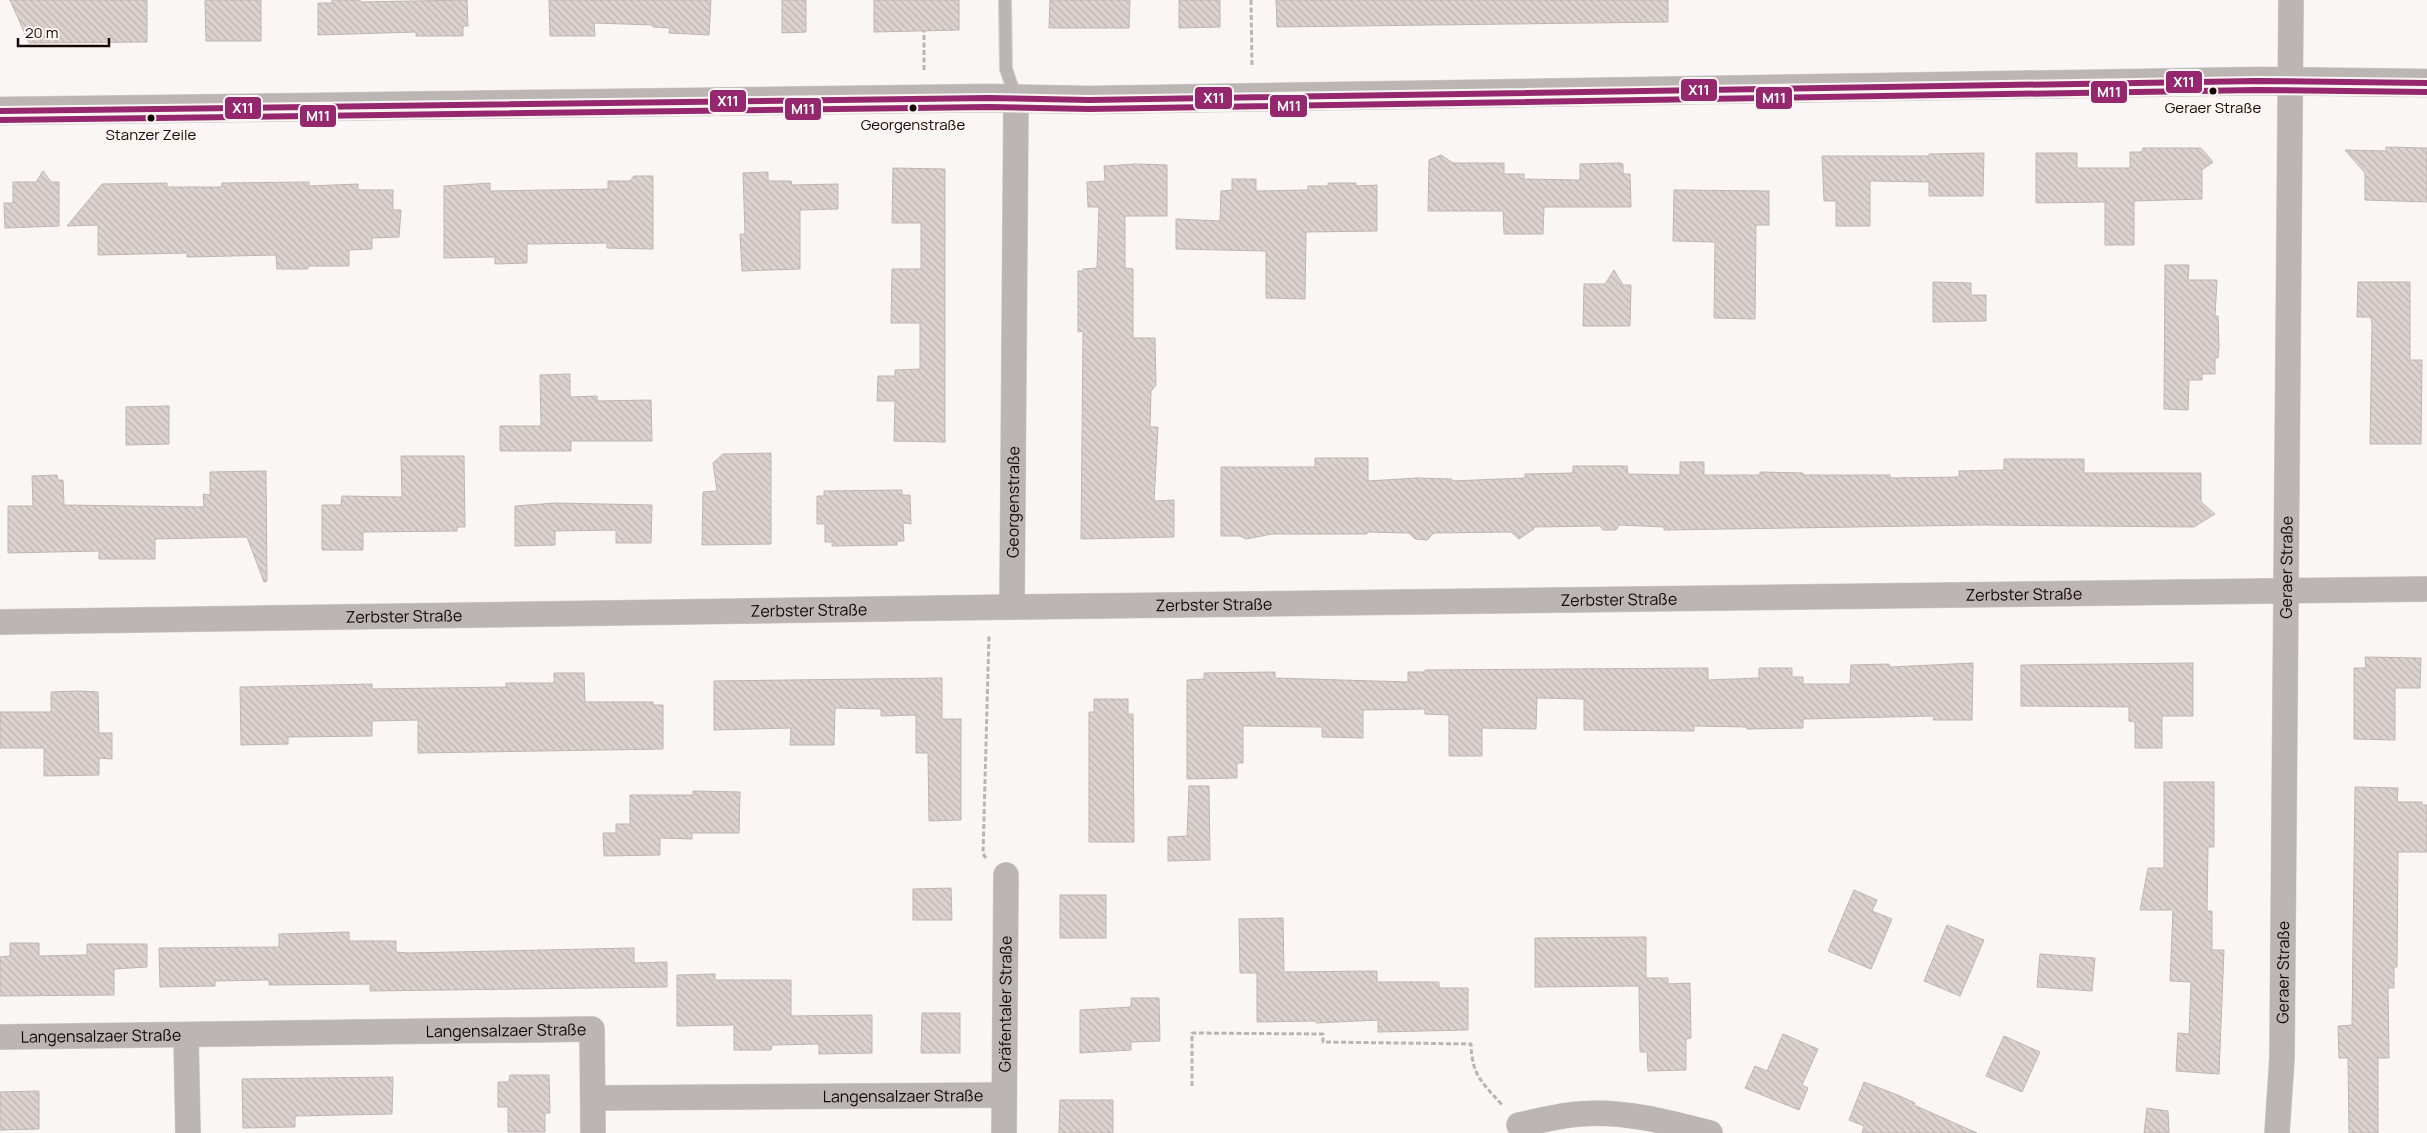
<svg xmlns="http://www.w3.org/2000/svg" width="2427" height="1133" font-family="Manrope,sans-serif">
  <defs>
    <pattern id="building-back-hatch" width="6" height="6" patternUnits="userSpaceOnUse" patternTransform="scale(1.25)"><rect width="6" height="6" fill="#dcd3d0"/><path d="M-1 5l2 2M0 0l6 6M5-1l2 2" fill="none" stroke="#bcb4b1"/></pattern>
  </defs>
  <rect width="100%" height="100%" fill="#faf6f5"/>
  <!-- building -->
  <g fill="url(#building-back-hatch)" stroke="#bfb6b4">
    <path d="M10 0H147V42L29 43Z"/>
    <path d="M205 0H261V41H206Z"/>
    <path d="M332 0H360V2L467 0 468 26H463V36H416V32L318 35V3H332Z"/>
    <path d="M549 0H711L709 35 669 33 670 28 653 27V25L594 23 595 36H550Z"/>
    <path d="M782 0H806V32L782 33Z"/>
    <path d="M874 0H959V30L874 32Z"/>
    <path d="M1050 0H1130L1129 28H1049Z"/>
    <path d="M1179 0H1220V27L1179 28Z"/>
    <path d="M1276 0H1668V22L1277 27Z"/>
    <path d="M2386 147 2427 148V202L2365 200V173L2345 150 2386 151Z"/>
    <path d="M2143 148H2201L2213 162 2202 170V199L2134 201V245H2105V202L2036 203V153H2077V168H2130V152H2142Z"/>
    <path d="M1984 153 1983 196H1929V182L1870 181V226H1836V201H1824L1822 156H1929V154Z"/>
    <path d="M1441 155 1453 163H1504V174H1524V179L1580 180V164L1620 163 1623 164V174H1630L1631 207H1544L1543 234H1504L1503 211H1428L1429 160Z"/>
    <path d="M1136 164 1167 165V216H1125V268L1133 269V338H1155L1156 385 1151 391 1150 427H1158L1154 501 1174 500V537L1081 539 1083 334V331L1078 332V271H1083V269L1097 268 1099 207H1088L1087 182 1105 181 1104 166Z"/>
    <path d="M893 168 945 169V442L894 441 895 401H877L878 376H895V370L920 369V323H891L892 269H921V223H892Z"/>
    <path d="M43 171 51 182H59V226L5 228 4 203H13V182H36Z"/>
    <path d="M768 172V181H791L792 185 838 184V209L800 210V269L742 271 740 234H745L743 173Z"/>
    <path d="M634 176H653V249L607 248V243L527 244V263L495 264V257L444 258V186L490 183V191L608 189V181H630Z"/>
    <path d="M1232 179H1256V191L1308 190V186H1328V183H1356V186L1377 185V231L1306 232 1305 299 1266 298V251L1176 249V219L1220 221 1221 191 1232 190Z"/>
    <path d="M309 182V186L358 184V190H393V210H401L399 237 372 238V249L349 250V266H308V269H277L276 255 187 257V253L98 255V225L67 226 102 184 167 183V187H222V183Z"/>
    <path d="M1674 190 1769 191V225H1756L1755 319 1714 318 1715 242 1673 241Z"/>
    <path d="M2165 265H2189L2188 280H2217L2215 316H2218L2219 346 2218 358H2215V374H2202V380H2189L2188 410 2164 409Z"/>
    <path d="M1614 270 1623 285H1631L1630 326H1583L1584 284H1605Z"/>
    <path d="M1933 282 1971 283V295H1986V321L1933 322Z"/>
    <path d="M2358 282H2410V360H2422L2421 444H2370L2372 325 2371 317H2357Z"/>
    <path d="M570 374V397L597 396V401L651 400 652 441H571V451H500V426H541L540 375Z"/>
    <path d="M169 406V444L126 445V407Z"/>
    <path d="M771 453V544L702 545 703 492 717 491 713 463 723 454Z"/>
    <path d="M401 456H464L465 527H457V531L363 532V550H322V505H341L342 496 402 497Z"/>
    <path d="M1315 458H1368V481L1417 478 1452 479V481L1525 478V474L1573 473V466H1627L1628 474 1680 475V462H1704V475H1760V472L1803 473V475H1890V478L1959 477V471L2004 470V459H2084V473H2201V502L2215 514 2194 527 1980 525 1664 530V527L1619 525 1616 530H1603L1600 526 1534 527V529L1519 539 1511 532 1434 533 1427 540 1415 539 1409 533 1367 532V534H1272L1246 539 1240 536H1221V467H1315Z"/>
    <path d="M266 471 267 581 264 582 247 537 155 539V559H99V551L8 553V506H33L32 476 57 475 58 480H63L64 505 204 507 203 494 210 495V472Z"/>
    <path d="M902 490V495H910L911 524 903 523 904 541H897V545L832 546V542H825V524H817V496H824V491Z"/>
    <path d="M555 503 652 505 651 543H616V530L555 531V545L515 546V506Z"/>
    <path d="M2365 657 2421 658 2420 688H2395V740L2354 739V668H2366Z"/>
    <path d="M1973 663 1972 720H1933L1934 716 1803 719V728L1747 729V727L1694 726V731L1584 730V699L1537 698 1536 729 1482 728V756H1449V715L1425 714V709L1363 710V738L1322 737V727L1243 726V763H1237V778L1187 779V680L1204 679V673L1275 672V678L1408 682V672H1425V670L1708 668V680L1759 678V668H1792V677H1803V684H1850L1851 665 1889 664 1890 667Z"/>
    <path d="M2193 663V716H2162V748H2135V722L2129 721V707L2021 706V665Z"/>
    <path d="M554 673H584L585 702H653V705H663V749L418 753V720L372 721V736L288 737V744L241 745 240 687 372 684V689L506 687V683H554Z"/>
    <path d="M942 678V719H961V820L929 821 928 753H916V715L881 716V709L835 708 834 745H790L791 728 714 730V681Z"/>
    <path d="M79 691 98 692 99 733H112V759L99 758V775L44 776V748H0V712H51V692Z"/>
    <path d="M1094 699H1128V714H1133L1134 842H1089V712H1094Z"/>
    <path d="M2164 782H2214V847H2208L2207 911H2212V950H2224L2219 1074 2176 1071 2178 1033 2189 1034 2191 982 2170 981 2173 910H2140L2148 868H2164Z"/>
    <path d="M1189 786H1209L1210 860 1168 861V837L1187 836Z"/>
    <path d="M2355 787 2398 788 2397 802H2422V805H2427V852H2398L2397 967H2394V988H2388L2389 1058H2378V1133H2349L2348 1058H2339L2338 1026 2352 1025Z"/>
    <path d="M693 791 740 792 739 833H692V839L660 838V855L604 856 603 833H616V824H630V795H693Z"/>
    <path d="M951 888 952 920H913V889Z"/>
    <path d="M1854 890 1877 900 1872 911 1892 919 1871 969 1828 951Z"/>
    <rect x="1060" y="895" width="46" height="43"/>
    <path d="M1283 918 1284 972 1377 971V982H1439V988H1468V1030L1378 1032V1020L1316 1023V1021L1257 1022V973H1240L1239 919Z"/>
    <path d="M1947 925 1984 940 1960 996 1924 981Z"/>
    <path d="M349 932V941H396V952L408 953 634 948V963L667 962V987L370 991V984L269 985V980L215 981V986L160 987 159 948 279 947V934Z"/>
    <path d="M1646 937V978H1668V984L1690 983 1691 1038 1686 1039V1070L1648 1071 1647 1052H1640L1639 986 1535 987V938Z"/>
    <path d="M10 943H39V956L87 955V944H147V967L114 969V995L0 996V957L10 956Z"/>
    <path d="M2040 954 2095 958 2092 991 2037 987Z"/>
    <path d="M715 974V980H791V1016L872 1015V1053L819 1054V1044L772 1045 771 1050H734V1025L677 1026V975Z"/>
    <path d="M1131 998H1159L1160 1041 1131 1042V1050L1080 1053V1010L1131 1007Z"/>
    <path d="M922 1013H960V1053H921Z"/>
    <path d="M1783 1034 1818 1049 1802 1085 1808 1088 1799 1110 1745 1088 1755 1066 1767 1071Z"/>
    <path d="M2004 1036 2040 1052 2022 1092 1986 1076Z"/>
    <path d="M510 1075H549L550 1113H545V1132H508V1107H498V1082H509Z"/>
    <path d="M393 1077 392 1114 295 1116V1127L243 1128 242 1079Z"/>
    <path d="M1864 1082 1900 1096 1915 1103 1914 1105 1977 1133H1862L1864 1126 1849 1120Z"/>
    <path d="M39 1091V1129L0 1130V1092Z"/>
    <path d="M1060 1100H1113V1133H1059Z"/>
    <path d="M2147 1108 2168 1111 2169 1133H2144Z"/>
  </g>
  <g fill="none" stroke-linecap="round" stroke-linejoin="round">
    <defs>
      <path id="lane" d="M1005 0 1006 69 1016 98"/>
      <g id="street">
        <path id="s1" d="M1012 607 1016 98"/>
        <path id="s2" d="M0 622 1012 607 2427 589"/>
        <path d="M186 1035 188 1133"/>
        <path id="s3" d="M0 1037 592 1029 593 1133"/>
        <path id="s4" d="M593 1098 1004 1095"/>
        <path d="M1519 1125C1539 1121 1560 1115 1580 1114 1623 1110 1668 1122 1710 1133"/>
        <path id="s5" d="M1004 1133 1006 875"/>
        <path id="s6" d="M2277 1133 2282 1058 2291 0"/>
      </g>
      <path id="secondary" d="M0 111 988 98 1089 100 2256 81 2427 83"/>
    </defs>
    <!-- lane casing -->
    <use href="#lane" stroke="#d4d1cf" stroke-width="14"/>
    <!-- street casing -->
    <use href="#street" stroke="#d4d1cf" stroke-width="26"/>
    <!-- secondary casing -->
    <use href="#secondary" stroke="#d4d1cf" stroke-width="29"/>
    <!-- path -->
    <g stroke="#bab5b5" stroke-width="3" stroke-dasharray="5 2.5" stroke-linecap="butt">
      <path d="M1251 0 1252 67"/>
      <path d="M924 70V31"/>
      <path d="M986 858 983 854 989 635"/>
      <path d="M1192 1086V1033L1323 1034V1042L1471 1044C1472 1076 1482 1082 1502 1105"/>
    </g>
    <!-- lane -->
    <use href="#lane" stroke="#bbb5b6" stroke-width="12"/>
    <!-- street -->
    <use href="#street" stroke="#bbb5b6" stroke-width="25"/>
    <!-- secondary -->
    <use href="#secondary" stroke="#bbb5b4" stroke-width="28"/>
    <defs>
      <path id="bus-1" d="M0 111 988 98 1089 100 2256 81 2427 83"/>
      <path id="bus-2" d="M0 120 988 107 1089 109 2256 90 2427 92"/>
    </defs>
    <!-- bus-1 casing -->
    <use href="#bus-1" stroke="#fdf5f2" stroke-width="10"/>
    <!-- bus-2 casing -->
    <use href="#bus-2" stroke="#fdf5f2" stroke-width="10"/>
    <!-- bus-1 -->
    <use href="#bus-1" stroke="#95276e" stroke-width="6"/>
    <!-- bus-2 -->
    <use href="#bus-2" stroke="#95276e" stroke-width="6"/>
  </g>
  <!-- markers -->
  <g fill="#140804" stroke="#fdf5f2" stroke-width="2">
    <circle cx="2213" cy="91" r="4.5"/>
    <circle cx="913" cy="108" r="4.5"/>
    <circle cx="151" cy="118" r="4.5"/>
  </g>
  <g text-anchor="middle" stroke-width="5" stroke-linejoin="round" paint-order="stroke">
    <!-- bus labels -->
    <g font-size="15" fill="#140804" stroke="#fdf5f2">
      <text x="2213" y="113">Geraer Straße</text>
      <text x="913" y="130">Georgenstraße</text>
      <text x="151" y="140">Stanzer Zeile</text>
    </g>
    <!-- street labels -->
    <g font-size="16" fill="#140804" stroke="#fdf5f2">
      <text dy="6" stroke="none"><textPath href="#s1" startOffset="105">Georgenstraße</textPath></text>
      <text dy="6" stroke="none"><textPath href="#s6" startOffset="566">Geraer Straße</textPath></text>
      <text dy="6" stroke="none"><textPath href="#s2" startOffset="2024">Zerbster Straße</textPath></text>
      <text dy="6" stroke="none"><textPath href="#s2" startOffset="1619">Zerbster Straße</textPath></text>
      <text dy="6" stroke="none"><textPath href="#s2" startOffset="1214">Zerbster Straße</textPath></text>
      <text dy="6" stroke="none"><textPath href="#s2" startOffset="809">Zerbster Straße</textPath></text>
      <text dy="6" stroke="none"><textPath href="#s2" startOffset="404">Zerbster Straße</textPath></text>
      <text dy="6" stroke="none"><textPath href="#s6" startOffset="161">Geraer Straße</textPath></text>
      <text dy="6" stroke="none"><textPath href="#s5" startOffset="129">Gräfentaler Straße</textPath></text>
      <text dy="6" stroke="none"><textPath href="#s3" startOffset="506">Langensalzaer Straße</textPath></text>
      <text dy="6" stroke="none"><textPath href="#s3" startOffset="101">Langensalzaer Straße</textPath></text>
      <text dy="6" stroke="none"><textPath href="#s4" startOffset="310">Langensalzaer Straße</textPath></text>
    </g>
  </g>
  <g stroke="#fdf5f2" stroke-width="2">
    <rect x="2165" y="70" width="38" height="24" rx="5" fill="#95276e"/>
    <rect x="1680" y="78" width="38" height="24" rx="5" fill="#95276e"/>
    <rect x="2090" y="80" width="38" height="24" rx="5" fill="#95276e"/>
    <rect x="1755" y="86" width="38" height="24" rx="5" fill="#95276e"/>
    <rect x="1194" y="86" width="39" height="24" rx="5" fill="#95276e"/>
    <rect x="709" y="89" width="38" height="24" rx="5" fill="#95276e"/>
    <rect x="1269" y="94" width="39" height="24" rx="5" fill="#95276e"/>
    <rect x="224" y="96" width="38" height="24" rx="5" fill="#95276e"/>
    <rect x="784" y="97" width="38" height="24" rx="5" fill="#95276e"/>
    <rect x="299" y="104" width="38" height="24" rx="5" fill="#95276e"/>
  </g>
  <g font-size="14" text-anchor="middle" font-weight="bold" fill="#fff">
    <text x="2184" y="87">X11</text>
    <text x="1699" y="95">X11</text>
    <text x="2109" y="97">M11</text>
    <text x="1774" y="103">M11</text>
    <text x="1214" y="103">X11</text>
    <text x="728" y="106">X11</text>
    <text x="1289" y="111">M11</text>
    <text x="243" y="113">X11</text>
    <text x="803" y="114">M11</text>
    <text x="318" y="121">M11</text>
  </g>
  <!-- scale -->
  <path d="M18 38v8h91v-8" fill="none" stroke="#140804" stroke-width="2.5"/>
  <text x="25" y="38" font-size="15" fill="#140804" stroke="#fdf5f2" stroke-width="4" paint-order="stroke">20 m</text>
</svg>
